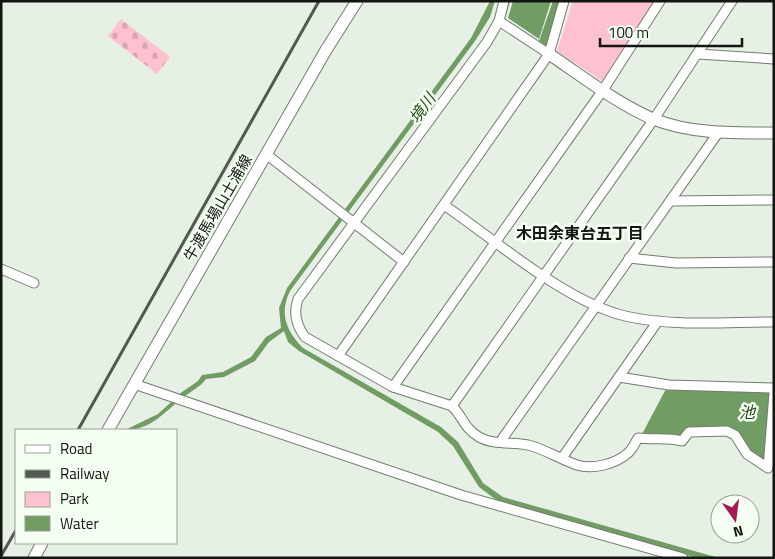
<svg xmlns="http://www.w3.org/2000/svg" width="775" height="559" font-family="'Titillium Web','Noto Sans JP',sans-serif">
  <defs>
    <pattern id="cemetery-stones" width="16" height="16" patternUnits="userSpaceOnUse" patternTransform="scale(1.25)"><rect width="16" height="16" fill="#fec1d0"/><path d="M2 7V4a2 2 0 0 1 4 0v3zM10 15v-3a2 2 0 0 1 4 0v3z" fill="#d9a5b2"/></pattern>
  </defs>
  <rect width="100%" height="100%" fill="#e7f0e4"/>
  <!-- cemetery -->
  <path fill="url(#cemetery-stones)" d="M121 19 170 57 157 74 108 36Z"/>
  <!-- park -->
  <path fill="#fec1d0" d="M573 1H655L602 81 557 51Z"/>
  <!-- water -->
  <g fill="#719d65">
    <path d="M490 1H495L490 17 475 41 290 291C279 313 286 331 303 348L441 427 458 442 483 483 503 497 719 558H697L499 502 479 487 453 446 438 432 299 351 288 342 284 331 269 342 255 361 224 377 206 379C200 387 193 390 185 396 165 411 152 430 125 430L158 414 182 392 198 381 202 375 223 372 251 357 266 337 281 328 279 308 287 288 471 38Z"/>
    <path d="M506 1H510L505 19 539 41 553 1H562L548 51 501 20Z"/>
    <path d="M513 1H551L539 39 508 18Z"/>
    <path d="M667 387 772 391 767 465 747 448 737 433 688 429 681 439 666 434 656 437 641 436Z"/>
  </g>
  <g fill="none" stroke-linecap="round" stroke-linejoin="round">
    <defs>
      <g id="street">
        <path d="M504 1 499 21 487 42 298 299C293 313 296 325 305 337L393 387 452 406C463 417 464 428 479 437 493 445 512 442 528 445 545 449 559 459 577 465 592 470 616 464 628 453 632 450 635 443 638 438 654 440 667 437 682 441L689 432 727 431 735 435 747 454 768 468 774 393"/>
        <path d="M499 21 549 54"/>
        <path d="M698 54 774 59"/>
        <path d="M266 154 404 262"/>
        <path d="M671 201 774 200"/>
        <path d="M444 205C495 240 566 302 625 316 673 327 725 322 774 322"/>
        <path d="M629 258 676 263 774 262"/>
        <path d="M1 269 34 283"/>
        <path d="M338 356 549 54 564 1"/>
        <path d="M619 377 669 385 774 388"/>
        <path d="M134 384 461 495 683 558"/>
        <path d="M393 387 603 90 660 1"/>
        <path d="M452 406 654 119 732 1"/>
        <path d="M500 442 718 133"/>
        <path d="M562 458 658 321"/>
      </g>
      <g id="secondary">
        <path d="M549 54C582 76 616 103 653 119 691 134 733 133 774 133"/>
        <path d="M108 430 326 50 357 1"/>
        <path d="M34 558 42 543"/>
      </g>
    </defs>
    <!-- street casing -->
    <use href="#street" stroke="#747c71" stroke-width="11"/>
    <!-- secondary casing -->
    <use href="#secondary" stroke="#747c71" stroke-width="13"/>
    <!-- street -->
    <use href="#street" stroke="#fff" stroke-width="9"/>
    <!-- secondary -->
    <use href="#secondary" stroke="#fff" stroke-width="11"/>
    <!-- rail -->
    <g stroke="#535852" stroke-width="3">
      <path d="M78 430 319 1"/>
      <path d="M1 556 16 530"/>
    </g>
  </g>
  <g text-anchor="middle" stroke-width="5" stroke-linejoin="round" paint-order="stroke">
    <!-- street labels -->
    <g font-size="15" fill="#121511" stroke="#f4fef2">
      <text transform="translate(218 208) rotate(-60)" y="5">牛渡馬場山土浦線</text>
    </g>
    <!-- water labels -->
    <g font-size="16" font-style="italic" fill="#1f4b11" stroke="#f4fef2">
      <text transform="translate(422 108) rotate(-54)" y="6">境川</text>
      <text x="747" y="418">池</text>
    </g>
    <!-- neighbourhood labels -->
    <g font-size="16" font-weight="bold" fill="#121511" stroke="#f4fef2">
      <text x="580" y="239">木田余東台五丁目</text>
    </g>
  </g>
  <!-- border -->
  <rect width="775" height="559" fill="none" stroke="#121511" stroke-width="5"/>
  <!-- legend -->
  <rect x="15" y="429" width="162" height="115" fill="#f4fef2" stroke="#9aa198"/>
  <rect x="25" y="445" width="25" height="8" fill="#ffffff" stroke="#9aa198"/>
  <text x="60" y="454" font-size="15" fill="#121511">Road</text>
  <rect x="25" y="470" width="25" height="8" fill="#535852" stroke="#9aa198"/>
  <text x="60" y="479" font-size="15" fill="#121511">Railway</text>
  <rect x="25" y="492" width="25" height="15" fill="#fec1d0" stroke="#9aa198"/>
  <text x="60" y="504" font-size="15" fill="#121511">Park</text>
  <rect x="25" y="516" width="25" height="15" fill="#719d65" stroke="#9aa198"/>
  <text x="60" y="529" font-size="15" fill="#121511">Water</text>
  <!-- north arrow -->
  <g transform="translate(735 519) rotate(166)"><circle r="24" fill="#f4fef2" stroke="#9aa198"/>
  <path d="M0-4L9 19L0 12L-9 19Z" fill="#a81956"/>
  <text y="-8" font-size="14" font-weight="bold" text-anchor="middle" fill="#121511">N</text>
  </g>
  <!-- scale -->
  <path d="M600 38v8h142v-8" fill="none" stroke="#121511" stroke-width="2.5"/>
  <text x="608" y="38" font-size="15" fill="#121511" stroke="#f4fef2" stroke-width="4" paint-order="stroke">100 m</text>
</svg>
